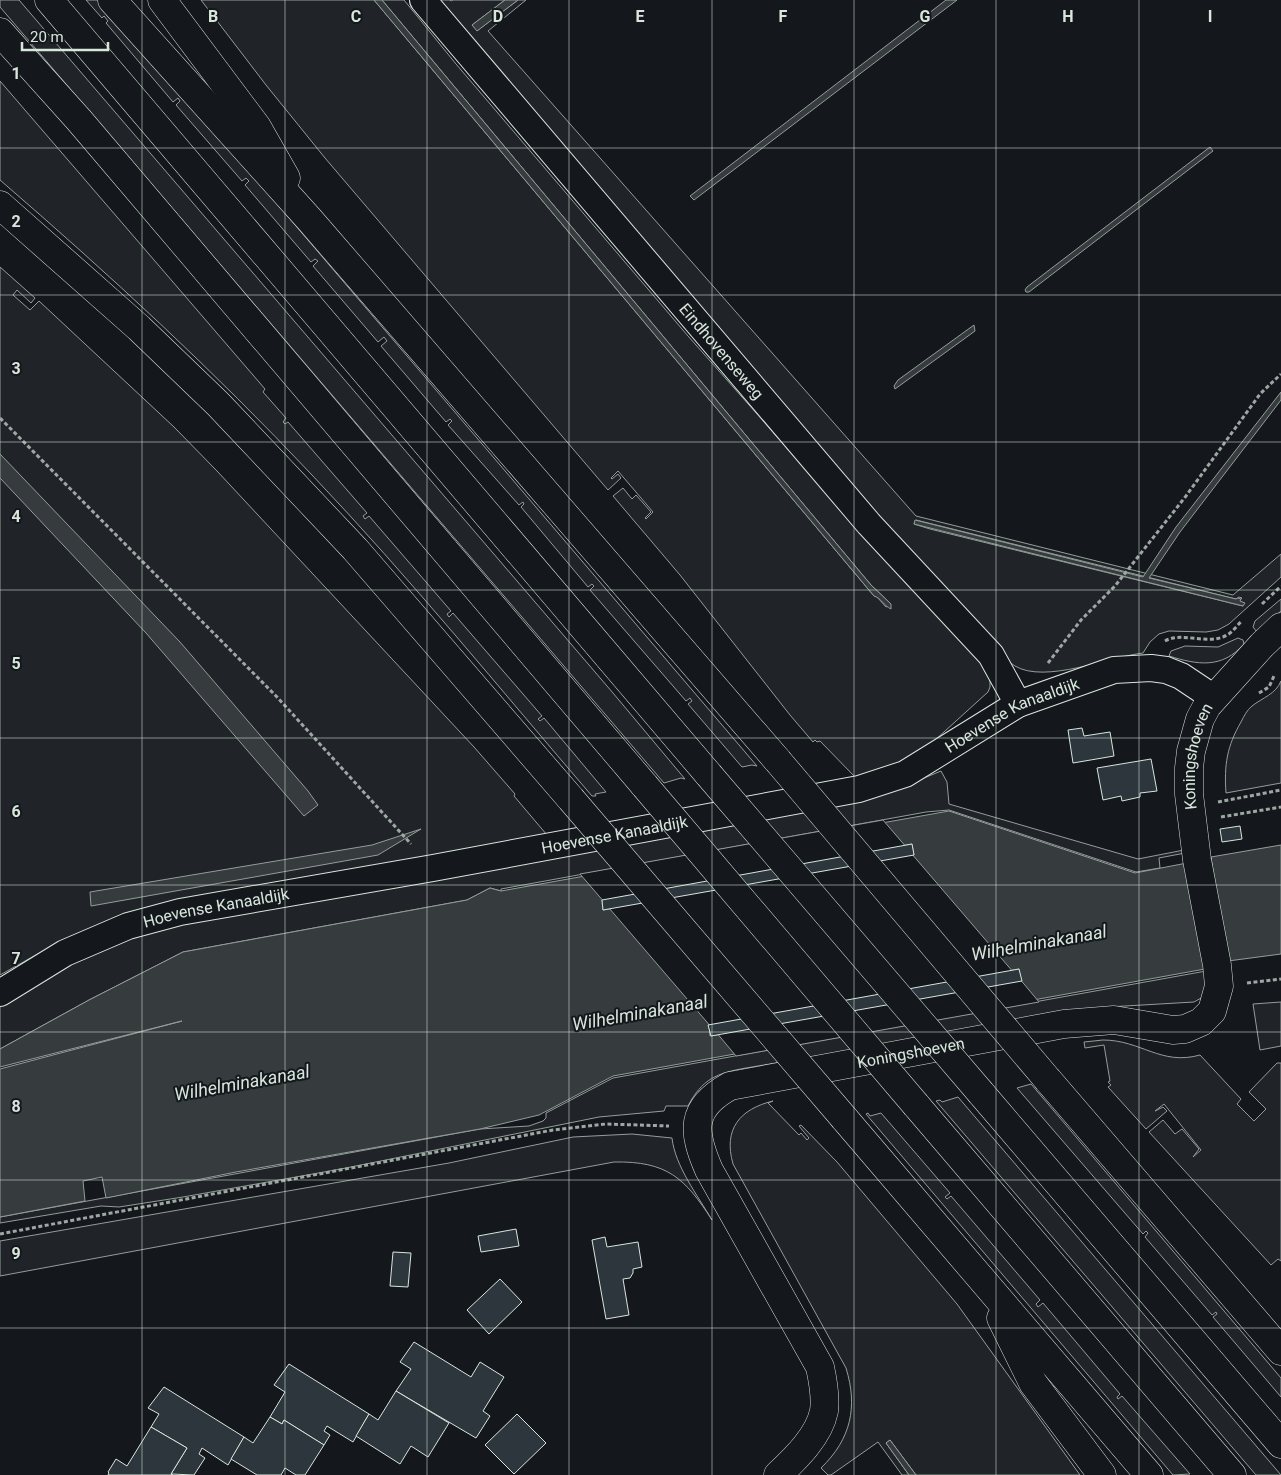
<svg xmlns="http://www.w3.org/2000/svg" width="1281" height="1475" font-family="Roboto,sans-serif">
  <rect width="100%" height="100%" fill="#14181c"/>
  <!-- green -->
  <g fill="#202428" stroke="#939e99" fill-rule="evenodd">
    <path d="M0 0H19L613 693 685 779 681 778 664 783 0 7Z"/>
    <path d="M86 0H99L249 171 757 766 752 765 742 767 688 704 692 701 690 698 686 701 590 590 594 586 592 584 588 587 521 507 524 504 523 502 519 505 448 425 452 421 450 419 446 422 381 346 387 341 384 337 378 342 313 266 318 261 315 259 311 262 245 185 249 181 246 178 242 181 176 105 180 101 178 98 173 102 106 23 108 21 104 16 102 18Z"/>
    <path d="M201 0H374L874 596 877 597 886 607 891 604 871 585 382 0H404L456 64 688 336 887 561 963 636 990 677V687L988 692 934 741 905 761 875 774 51 949 43 951 0 975V267L35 298 31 303 17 290 13 295 30 310 39 301 174 427 217 471 474 747 515 794 514 796 547 835 856 778 820 741 817 742 815 740 813 742 790 715 680 575 613 496 623 488 632 499 636 495 651 512 645 518 646 519 653 512 618 471 611 478 612 479 618 474 621 478 608 490 325 158 266 85Z"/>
    <path d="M422 0H450L451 1 453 0H505L472 25 478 30 518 0H526L488 31 916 516 1233 595 1281 554V577L1229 624 1218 630 1206 632 1169 631 1159 634 1150 642 1143 653C1109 657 1045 684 1015 666 1002 658 991 642 980 630ZM916 520 1236 599 1239 597 1242 598 1239 601 1243 606 930 529 914 524Z"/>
    <path d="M0 81 265 389 263 392 286 418 283 422 285 424 288 422 367 513 363 516 365 519 369 516 451 611 447 614 449 617 453 613 542 716 538 719 540 721 544 718 606 792 595 794 596 796H592C500 689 410 578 312 475 214 371 109 274 0 180Z"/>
    <path d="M1281 599V611L1257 632 1253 627 1255 621Z"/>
    <path d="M1238 638 1243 640 1244 644C1222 669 1198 665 1169 656L1171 651 1185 646 1218 647Z"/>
    <path d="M1281 681V783L1226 793C1224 765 1227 746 1241 722 1244 716 1247 710 1252 706 1262 698 1276 694 1281 681Z"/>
    <path d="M941 771 947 782 949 804 1138 859 1184 850 1185 853 1159 858 1160 868 1136 872 949 810 926 812 501 889V891L490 888 467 900 183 952 89 1000 0 1049V998L119 937 912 783Z"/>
    <path d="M1206 971 1207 979 1203 997 1194 1002 1108 1007 746 1068C717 1073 702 1079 688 1106H666L664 1111 599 1117 341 1169 183 1197 119 1207 101 1206 0 1223V1217L480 1129 529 1126 543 1121 546 1118V1113L613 1078Z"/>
    <path d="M1281 1002V1046L1260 1050 1253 1004Z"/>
    <path d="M1103 1040C1141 1040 1161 1066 1200 1055L1241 1099 1237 1104 1254 1121 1266 1109 1249 1092 1277 1063H1281V1261L1278 1259 1271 1265 1149 1132 1163 1120 1175 1134 1182 1129 1199 1149 1193 1157 1201 1150 1164 1104 1155 1111 1163 1107 1167 1111 1146 1129 1108 1087 1111 1085 1108 1082 1110 1081 1104 1045 1085 1048 1084 1042Z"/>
    <path d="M1031 1084 1281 1378V1397L1213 1317 1217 1314 1216 1312 1212 1315 1145 1237 1148 1233 1146 1231 1143 1234 1017 1088Z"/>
    <path d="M958 1097 1281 1475H1256L936 1101 940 1100 942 1102Z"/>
    <path d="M773 1101 768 1103 799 1135 801 1133 807 1140 809 1138 799 1126 801 1125 837 1162 957 1304 1080 1475H916L890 1440 886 1443 909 1475H902L878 1442 831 1475H828L821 1468C851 1439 858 1407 846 1368L733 1164C723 1129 740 1109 773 1101Z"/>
    <path d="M868 1113 870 1116 881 1113 950 1193 945 1197 947 1199 951 1196 1040 1300 1036 1304 1038 1307 1043 1303 1120 1394 1117 1397 1118 1399 1122 1396 1190 1474 1173 1475 866 1114Z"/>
    <path d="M632 1134 672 1138C675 1166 698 1196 712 1220 685 1178 667 1161 614 1162L0 1276V1241L449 1163 573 1137Z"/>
  </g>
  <!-- water -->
  <g fill="#363b3e" stroke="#939e99" fill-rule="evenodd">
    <path d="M374 0H382L871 585 891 604V609C884 606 881 598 874 596Z"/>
    <path d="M505 0H518L477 31 472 25Z"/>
    <path d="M946 0H957L694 200 690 196Z"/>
    <path d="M1210 147 1213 151 1029 292H1026L1025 290 1027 287Z"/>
    <path d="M974 325 975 331 895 389 894 386 898 380Z"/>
    <path d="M1281 392V400L1180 532 1149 578 1236 599 1238 598 1241 599 1240 601 1245 603 1243 606 914 524 915 520 1143 577 1176 527Z"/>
    <path d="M0 454 180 642 308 791 318 805 304 816 146 633 0 478Z"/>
    <path d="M949 811 1135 873 1187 863 1190 897 1216 892 1211 857 1281 845V954L1228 961 1205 969 613 1076 539 1115 480 1129 236 1172 106 1198 102 1177 83 1181 85 1201 0 1217V1069L182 1021 0 1067V1049L89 1000 183 952 467 900 490 888 501 891ZM912 844 914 855 603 910 602 900ZM1019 969 1021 981 710 1036 709 1026Z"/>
    <path d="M421 829 378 855 91 906 90 892 372 845Z"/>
    <path d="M890 1440 916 1475H909L886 1443Z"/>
  </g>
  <!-- pier -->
  <g fill="#14181c" stroke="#939e99">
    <path d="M883 820 907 848 605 903 580 874Z"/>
    <path d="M911 853 1014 973 712 1028 609 908Z"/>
    <path d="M1019 978 1039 1002 736 1056 716 1032Z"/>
  </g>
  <!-- building -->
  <g fill="#2c363c" stroke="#d8e6dc">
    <path d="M1082 728 1084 736 1110 732 1114 756 1073 763 1068 730Z"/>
    <path d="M1151 759 1157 791 1140 793V797L1122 801 1121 796 1103 800 1097 768Z"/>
    <path d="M1240 826 1242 839 1222 842 1220 829Z"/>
    <path d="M912 844 914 855 603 910 602 900Z"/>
    <path d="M1019 969 1022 981 711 1036 708 1025Z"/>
    <path d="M516 1229 519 1246 481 1252 478 1236Z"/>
    <path d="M605 1237 607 1247 638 1242 642 1267 633 1269V1273L630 1278 623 1279 629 1315 606 1319 592 1240Z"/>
    <path d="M393 1252 411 1253 408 1287 390 1286Z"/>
    <path d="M500 1279 522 1302 489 1334 467 1310Z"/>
    <path d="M414 1342 471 1377 480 1362 504 1377 483 1411 490 1416 476 1438 396 1391 411 1369 400 1362Z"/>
    <path d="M289 1364 369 1414 353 1442 327 1426 324 1431 330 1435 324 1445 284 1420 282 1424 270 1417 285 1392 274 1385Z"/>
    <path d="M164 1387 244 1437 228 1465 202 1448 199 1454 205 1458 194 1475 171 1474 187 1448 151 1427 159 1414 148 1408Z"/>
    <path d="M396 1391 449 1423 428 1457 411 1446 400 1464 356 1436 369 1414 378 1420Z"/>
    <path d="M517 1414 546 1443 514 1474 485 1445Z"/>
    <path d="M270 1417 282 1424 284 1420 324 1445 305 1475H296L285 1468 281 1475H257L231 1459 244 1437 253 1443Z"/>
    <path d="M151 1427 187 1448 171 1474 173 1475H108L109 1473 108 1472 116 1459 127 1466Z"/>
  </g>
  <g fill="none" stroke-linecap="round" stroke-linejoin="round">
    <defs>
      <g id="street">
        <path id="s1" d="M423 0 869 524 991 655 1018 704"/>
        <path id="s2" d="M0 993 65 953 128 926 180 912 433 868 859 789 905 774 1018 704 1114 670 1151 668 1166 670 1181 676 1214 698"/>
      </g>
      <g id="secondary">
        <path id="s3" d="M778 1475C796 1458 819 1436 824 1411 826 1397 823 1381 820 1367L709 1170C692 1131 690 1108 730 1086L1064 1024 1114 1020 1173 1030 1185 1029 1201 1022 1212 1011 1219 986 1217 965 1197 860 1189 794V768L1191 751 1200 719 1207 706 1262 645 1281 627"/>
      </g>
      <g id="highway">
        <path d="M49 0 709 775"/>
        <path d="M112 0 309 219 778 761"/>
        <path d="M162 0 257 127 286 178"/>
        <path d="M0 32 79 120 645 786"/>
        <path d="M0 205 139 328 218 404 355 549 571 799"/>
        <path d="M1048 1080 1281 1351"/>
        <path d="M981 1093 1281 1444"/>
        <path d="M916 1105 1232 1475"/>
        <path d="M844 1118 1149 1475"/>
        <path d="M1001 1318 1033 1383 1102 1475"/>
      </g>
    </defs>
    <!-- street casing -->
    <use href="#street" stroke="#d8e6dc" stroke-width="28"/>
    <!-- secondary casing -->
    <use href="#secondary" stroke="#d8e6dc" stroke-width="29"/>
    <!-- highway casing -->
    <use href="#highway" stroke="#d8e6dc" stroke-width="29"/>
    <!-- path -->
    <g stroke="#9da8a2" stroke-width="3" stroke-dasharray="4 2.5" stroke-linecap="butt">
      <path d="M0 418 277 697 411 844"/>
      <path d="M1262 604 1281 586"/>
      <path d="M1165 641C1182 631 1208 646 1227 635 1233 632 1237 625 1242 621"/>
      <path d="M1048 663 1081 620 1115 586 1186 496 1260 394 1281 374"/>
      <path d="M1259 693 1269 687 1274 676"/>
      <path d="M1218 802 1281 790"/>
      <path d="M1221 817 1281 807"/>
      <path d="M1247 983 1281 979"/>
      <path d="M0 1234 553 1130 606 1124 669 1126"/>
    </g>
    <!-- street -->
    <use href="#street" stroke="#14181c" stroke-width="26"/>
    <!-- secondary -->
    <use href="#secondary" stroke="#14181c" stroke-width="28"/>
    <!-- highway -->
    <use href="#highway" stroke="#14181c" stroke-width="28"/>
    <defs>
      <g id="highway-bridge">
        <path d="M778 761 1048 1080"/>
        <path d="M709 775 981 1093"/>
        <path d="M645 786 916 1105"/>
        <path d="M571 799 844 1118"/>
      </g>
    </defs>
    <!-- highway-bridge casing -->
    <use href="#highway-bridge" stroke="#d8e6dc" stroke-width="29" stroke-linecap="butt"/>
    <!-- highway-bridge -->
    <use href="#highway-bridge" stroke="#14181c" stroke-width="28"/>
  </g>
  <!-- grid -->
  <path fill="none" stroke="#d8e6dc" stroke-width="1" stroke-opacity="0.55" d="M142 0V1475M285 0V1475M427 0V1475M569 0V1475M712 0V1475M854 0V1475M996 0V1475M1139 0V1475M0 148H1281M0 295H1281M0 442H1281M0 590H1281M0 738H1281M0 885H1281M0 1032H1281M0 1180H1281M0 1328H1281"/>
  <g text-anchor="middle" stroke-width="4" stroke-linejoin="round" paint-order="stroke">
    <!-- street labels -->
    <g font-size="16" fill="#d8e6dc" stroke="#14181c">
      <text dy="6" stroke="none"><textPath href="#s1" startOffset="461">Eindhovenseweg</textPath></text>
      <text dy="6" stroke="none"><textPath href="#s2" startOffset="1060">Hoevense Kanaaldijk</textPath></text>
      <text dy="6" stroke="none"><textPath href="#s3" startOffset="1204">Koningshoeven</textPath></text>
      <text dy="6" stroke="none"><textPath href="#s2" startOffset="640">Hoevense Kanaaldijk</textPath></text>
      <text dy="6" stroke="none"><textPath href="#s2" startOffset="235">Hoevense Kanaaldijk</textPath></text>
      <text dy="6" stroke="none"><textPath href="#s3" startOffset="634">Koningshoeven</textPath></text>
    </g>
    <!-- water labels -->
    <g font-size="18" font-style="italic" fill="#d8e6dc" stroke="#14181c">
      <text transform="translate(1039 943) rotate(-10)" y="6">Wilhelminakanaal</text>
      <text transform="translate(640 1013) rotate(-10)" y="6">Wilhelminakanaal</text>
      <text transform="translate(242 1083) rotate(-10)" y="6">Wilhelminakanaal</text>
    </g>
  </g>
  <g font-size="16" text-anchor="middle" font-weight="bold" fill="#d8e6dc" stroke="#14181c" stroke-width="4" stroke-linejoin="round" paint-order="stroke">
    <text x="213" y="22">B</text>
    <text x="356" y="22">C</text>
    <text x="498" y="22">D</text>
    <text x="640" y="22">E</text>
    <text x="783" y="22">F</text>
    <text x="925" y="22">G</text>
    <text x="1068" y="22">H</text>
    <text x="1210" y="22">I</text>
    <text x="16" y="79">1</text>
    <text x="16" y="227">2</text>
    <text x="16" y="374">3</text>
    <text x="16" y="522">4</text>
    <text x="16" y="669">5</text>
    <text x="16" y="817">6</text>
    <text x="16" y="964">7</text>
    <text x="16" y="1112">8</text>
    <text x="16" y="1259">9</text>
  </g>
  <!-- scale -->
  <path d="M22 42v8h86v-8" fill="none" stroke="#d8e6dc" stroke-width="2.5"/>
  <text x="30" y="42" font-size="15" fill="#d8e6dc" stroke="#14181c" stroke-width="4" paint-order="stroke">20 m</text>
</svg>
